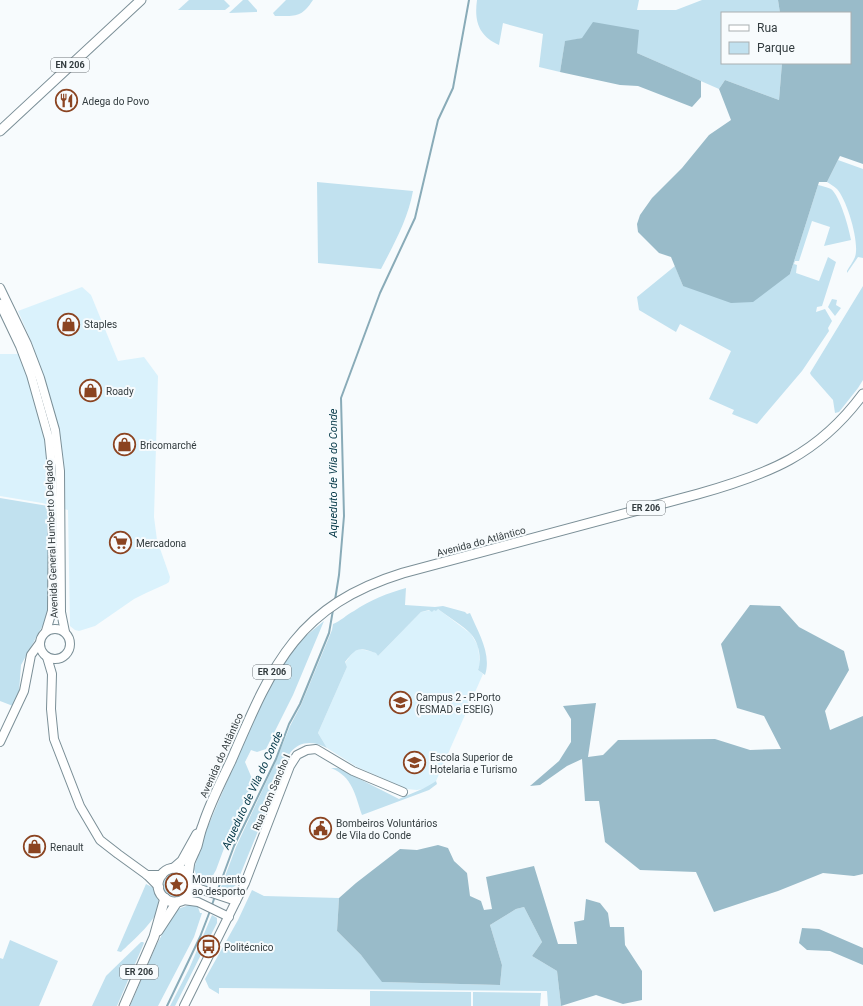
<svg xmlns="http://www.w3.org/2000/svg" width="863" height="1006" font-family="Roboto,sans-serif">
  <rect width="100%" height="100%" fill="#f7fbfd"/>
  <!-- built -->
  <g fill="#daf2fc">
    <path d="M82 287 91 295 118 361 144 357 158 376 154 517 157 540 170 577 169 582 166 584 146 593 134 599 95 626 79 631 75 630 70 626 68 510 42 503 0 496V354H17L34 348 18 311Z"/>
    <path d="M438 609 471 634 478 646 480 664 478 670 483 674 436 781 427 788 417 790 407 789 357 767 327 748 318 733 347 667 345 663 354 651 360 649 369 651 377 653 378 656 421 612Z"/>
  </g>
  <!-- green -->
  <g fill="#c1e1ef">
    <path d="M189 0H224L230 6 225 10H178Z"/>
    <path d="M243 0H248L257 10V12L229 13Z"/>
    <path d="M286 0H313C301 18 296 16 275 16L273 13Z"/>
    <path d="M477 0H639L637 10H676L702 0H778L780 13H722V63H782L779 100 725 80 719 89 637 53 582 38 565 42 560 72 539 67 543 34 503 23 499 45C479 36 474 22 477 0Z"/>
    <path d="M838 160 863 169V258L858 257 847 273V271C849 267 853 262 855 257 860 243 847 200 837 189 834 186 830 184 827 182Z"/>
    <path d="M317 182 413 191C408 219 394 244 381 269L318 263Z"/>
    <path d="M818 185C822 186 827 187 831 189 840 196 849 228 851 240L824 246 830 227 812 221 799 261H795L794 264 797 265 796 273 819 281 828 257 836 262 822 306 817 307 816 312 825 309 832 321 828 328 829 331 802 371 757 424 732 414 734 410 709 399 731 351 680 324 676 332 639 310 637 297 675 266 683 286 790 274Z"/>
    <path d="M863 286V380L858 388 839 412 835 413 833 400 811 375 810 373Z"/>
    <path d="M832 299 837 300 836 305 841 308 835 316 828 307Z"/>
    <path d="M0 498 48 506V616L21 665 19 692 13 706 0 701Z"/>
    <path d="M406 588 405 605 435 607 443 606 465 612 467 614 470 613C478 632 492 654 485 675L478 670C482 659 479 643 471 634 464 626 447 616 438 609L436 611 434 610 432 612 429 610 421 612 378 656 376 653C358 647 357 647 345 662L347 667 318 733 327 748C314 741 300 740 290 753L236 885 231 889 221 887 236 847 275 763 290 726 301 705 332 630 333 624C341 621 346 615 354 611 370 600 388 593 406 588Z"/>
    <path d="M324 621 293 695 266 749 257 752 251 750 245 762 253 781 230 832 216 870 207 886 199 882 194 869 203 838 264 695 283 664 302 639Z"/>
    <path d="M331 768H338L399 799C412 793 425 789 436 781L437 784 429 790 362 815C355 795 353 777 331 768Z"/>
    <circle cx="176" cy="885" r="13"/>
    <path d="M146 884 154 888C155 893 158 898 159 903 161 917 130 943 121 952L117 951Z"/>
    <path d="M252 890 264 896 339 898 337 931 361 955 383 982 500 985 502 965 490 925 516 909 524 907 542 942 532 956 557 971 561 1006H548L547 991 219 988V994L209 988 205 979 238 920Z"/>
    <path d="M194 904 198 907 200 913H202L194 937 158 1006H130L156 946 172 916 175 910 189 905Z"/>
    <path d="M212 915 217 918V923L175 1006H170L189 969Z"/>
    <path d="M10 940 58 961 39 1006H0V958L3 959Z"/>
    <path d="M141 942H143L144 943 117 1006H92L106 976Z"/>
    <path d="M370 991 471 992V1006H370Z"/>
    <path d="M473 992 541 993 540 1006H473Z"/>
  </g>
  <!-- forest -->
  <g fill="#99bbc9">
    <path d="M778 0H863V164L840 156 827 182H819L790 274 753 302 731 303 683 286 671 257 659 253 638 232 637 224 640 215 652 198 682 168 709 135 731 120 719 89 725 80 779 100 782 63H850V13H780Z"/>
    <path d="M593 22 639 30 637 53 701 81V97L692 107 638 86 620 85 560 72 565 41 582 38Z"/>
    <path d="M750 605 780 606 799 627 844 651 849 670 825 711 830 730 863 716V874L854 876 823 873 778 891 714 912 696 872 640 870 605 842 599 801H585L582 759 567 766 540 785 530 786 559 761 571 742V719L563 706 596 703 588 757 603 755 618 740 715 739 750 750 781 749 764 716 737 708 721 644Z"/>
    <path d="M438 845 448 848 454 861 467 873 470 896 481 901 484 910 492 909 486 877 534 866 558 944H577L574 922 584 920 586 899 600 903 608 913 610 927H624L625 945 642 971V1000L623 1004 596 995 561 1006 557 971 532 956 542 942 524 907 516 909 490 925 502 965 500 985 382 982 361 955 337 931 339 898 356 883 400 849 417 850Z"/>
    <path d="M802 928 819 929 863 948V965L830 951 807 950 799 943Z"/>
  </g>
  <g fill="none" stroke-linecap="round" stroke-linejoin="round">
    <!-- stream -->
    <g stroke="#89abb8" stroke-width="2">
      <path d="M335 600 339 575 344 516 341 398 380 293 415 218 438 120 453 88 469 0"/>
      <path d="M217 892 234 846 276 759 289 724 300 704 329 633 333 610"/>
      <path d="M212 905 215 896"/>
      <path d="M167 1006 200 937 210 911"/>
    </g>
    <defs>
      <g id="secondary">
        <path d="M0 288 27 344 40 378 55 430 60 471 61 612 65 632"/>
        <path d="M0 304 20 346 31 375 49 439 51 459 53 499 52 611 46 631"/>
        <circle cx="55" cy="644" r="15"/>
        <path d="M47 657 52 674 51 709 54 739 80 806 100 840 118 854 147 875 159 887"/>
        <path d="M0 742 24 691 31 655 39 644"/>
        <path d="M147 875H162"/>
        <path d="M192 883 200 889 236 901"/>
        <path d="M183 900 198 902 229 917"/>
        <path d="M184 1006 245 883 290 766 297 755 307 750 316 749 353 771 403 792"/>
      </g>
      <g id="primary">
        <path d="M0 131 141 0"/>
        <path d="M174 868 182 861 197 834"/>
        <circle cx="175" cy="885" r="17"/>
        <path d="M188 874C189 870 189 866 190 862 192 857 195 851 197 846 199 839 200 832 203 825 210 803 221 782 231 761 272 666 296 606 403 573L698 494C769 474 818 455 863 394"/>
        <path d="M158 931 177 902"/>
        <path d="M124 1006 154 937 165 898"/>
      </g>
    </defs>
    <!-- secondary casing -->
    <use href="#secondary" stroke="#7b8f97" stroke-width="10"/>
    <!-- primary casing -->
    <use href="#primary" stroke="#7b8f97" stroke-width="11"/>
    <!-- secondary -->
    <use href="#secondary" stroke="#fff" stroke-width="8"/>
    <!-- primary -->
    <use href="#primary" stroke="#fff" stroke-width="9"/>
  </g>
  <!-- icons -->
  <defs>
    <symbol id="restaurant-ring" viewBox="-11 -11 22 22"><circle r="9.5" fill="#f7fbfd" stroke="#8b4421" stroke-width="1.5"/><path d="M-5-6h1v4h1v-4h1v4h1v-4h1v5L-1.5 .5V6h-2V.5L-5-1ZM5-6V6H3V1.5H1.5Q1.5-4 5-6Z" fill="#8b4421"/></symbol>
    <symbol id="shop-ring" viewBox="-11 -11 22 22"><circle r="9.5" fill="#f7fbfd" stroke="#8b4421" stroke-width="1.5"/><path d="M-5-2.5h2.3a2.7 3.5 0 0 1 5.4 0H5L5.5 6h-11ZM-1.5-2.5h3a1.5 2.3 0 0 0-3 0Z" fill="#8b4421"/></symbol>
    <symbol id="supermarket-ring" viewBox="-11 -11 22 22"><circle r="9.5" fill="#f7fbfd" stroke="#8b4421" stroke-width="1.5"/><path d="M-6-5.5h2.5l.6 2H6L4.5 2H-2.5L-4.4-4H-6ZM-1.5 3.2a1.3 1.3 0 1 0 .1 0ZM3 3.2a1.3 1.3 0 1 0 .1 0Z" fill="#8b4421"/></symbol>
    <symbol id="university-ring" viewBox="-11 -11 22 22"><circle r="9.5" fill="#f7fbfd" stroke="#8b4421" stroke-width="1.5"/><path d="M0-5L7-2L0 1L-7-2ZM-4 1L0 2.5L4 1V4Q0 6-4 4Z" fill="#8b4421"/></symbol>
    <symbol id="civic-ring" viewBox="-11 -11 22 22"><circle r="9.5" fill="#f7fbfd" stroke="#8b4421" stroke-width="1.5"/><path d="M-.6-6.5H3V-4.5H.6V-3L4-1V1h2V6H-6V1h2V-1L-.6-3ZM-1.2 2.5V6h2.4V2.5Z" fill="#8b4421"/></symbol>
    <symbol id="sight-ring" viewBox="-11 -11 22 22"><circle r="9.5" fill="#f7fbfd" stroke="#8b4421" stroke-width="1.5"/><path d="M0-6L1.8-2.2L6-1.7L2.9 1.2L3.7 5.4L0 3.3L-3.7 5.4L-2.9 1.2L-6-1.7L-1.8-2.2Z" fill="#8b4421"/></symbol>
    <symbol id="bus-ring" viewBox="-11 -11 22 22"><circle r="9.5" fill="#f7fbfd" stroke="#8b4421" stroke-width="1.5"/><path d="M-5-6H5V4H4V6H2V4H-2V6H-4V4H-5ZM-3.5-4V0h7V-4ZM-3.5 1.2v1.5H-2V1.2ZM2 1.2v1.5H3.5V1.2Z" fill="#8b4421"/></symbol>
  </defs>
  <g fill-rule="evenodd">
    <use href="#restaurant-ring" x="54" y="88" width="25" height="25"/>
    <use href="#shop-ring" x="56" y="312" width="25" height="25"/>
    <use href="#shop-ring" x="78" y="378" width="25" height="25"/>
    <use href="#shop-ring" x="112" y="432" width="25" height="25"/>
    <use href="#supermarket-ring" x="108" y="530" width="25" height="25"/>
    <use href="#university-ring" x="388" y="690" width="25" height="25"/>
    <use href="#university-ring" x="402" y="750" width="25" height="25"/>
    <use href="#civic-ring" x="308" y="816" width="25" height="25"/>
    <use href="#shop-ring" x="22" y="834" width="25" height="25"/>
    <use href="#sight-ring" x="164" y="872" width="25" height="25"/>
    <use href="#bus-ring" x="196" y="934" width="25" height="25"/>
  </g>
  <g text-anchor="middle" stroke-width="4" stroke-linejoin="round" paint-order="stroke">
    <!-- shield labels -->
    <g fill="#f7fbfd" stroke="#6e7578" stroke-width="1">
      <rect x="51" y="58" width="38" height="14" rx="3"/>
      <rect x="627" y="501" width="38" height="14" rx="3"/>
      <rect x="253" y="665" width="38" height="14" rx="3"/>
      <rect x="120" y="965" width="38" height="14" rx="3"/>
    </g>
    <g font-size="9" font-weight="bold" fill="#333c3f">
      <text x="70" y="68">EN 206</text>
      <text x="646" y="511">ER 206</text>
      <text x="272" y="675">ER 206</text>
      <text x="139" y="975">ER 206</text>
    </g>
    <!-- poi labels -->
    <g font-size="10" fill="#333c3f" stroke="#f7fbfd" text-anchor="start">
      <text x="82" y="105">Adega do Povo</text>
      <text x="84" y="328">Staples</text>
      <text x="106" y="395">Roady</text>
      <text x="140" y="449">Bricomarché</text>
      <text x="136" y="547">Mercadona</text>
      <text x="416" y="701">Campus 2 - P.Porto<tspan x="416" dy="12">(ESMAD e ESEIG)</tspan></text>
      <text x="430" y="761">Escola Superior de<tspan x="430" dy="12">Hotelaria e Turismo</tspan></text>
      <text x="336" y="827">Bombeiros Voluntários<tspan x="336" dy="12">de Vila do Conde</tspan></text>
      <text x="50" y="851">Renault</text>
      <text x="192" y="883">Monumento<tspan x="192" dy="12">ao desporto</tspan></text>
      <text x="224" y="951">Politécnico</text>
    </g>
    <!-- street labels -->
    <g font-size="10" fill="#333c3f" stroke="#f7fbfd">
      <text transform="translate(51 539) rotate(-92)" y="4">Avenida General Humberto Delgado</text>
      <text transform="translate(481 541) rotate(-15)" y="4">Avenida do Atlântico</text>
      <text transform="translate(221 755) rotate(-66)" y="4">Avenida do Atlântico</text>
      <text transform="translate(271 792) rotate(-67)" y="4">Rua Dom Sancho I</text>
    </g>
    <!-- water labels -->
    <g font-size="11" font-style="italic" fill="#023646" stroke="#f7fbfd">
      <text transform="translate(333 473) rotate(-90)" y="4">Aqueduto de Vila do Conde</text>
      <text transform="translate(252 790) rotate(-65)" y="4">Aqueduto de Vila do Conde</text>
    </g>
  </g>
  <!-- legend -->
  <rect x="721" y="12" width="130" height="52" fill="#f7fbfd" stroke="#a9afb1"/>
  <rect x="729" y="25" width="20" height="6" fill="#ffffff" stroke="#a9afb1"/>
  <text x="757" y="32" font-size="12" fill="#333c3f">Rua</text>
  <rect x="729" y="42" width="20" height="12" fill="#c1e1ef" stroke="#a9afb1"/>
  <text x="757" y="52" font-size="12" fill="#333c3f">Parque</text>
</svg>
